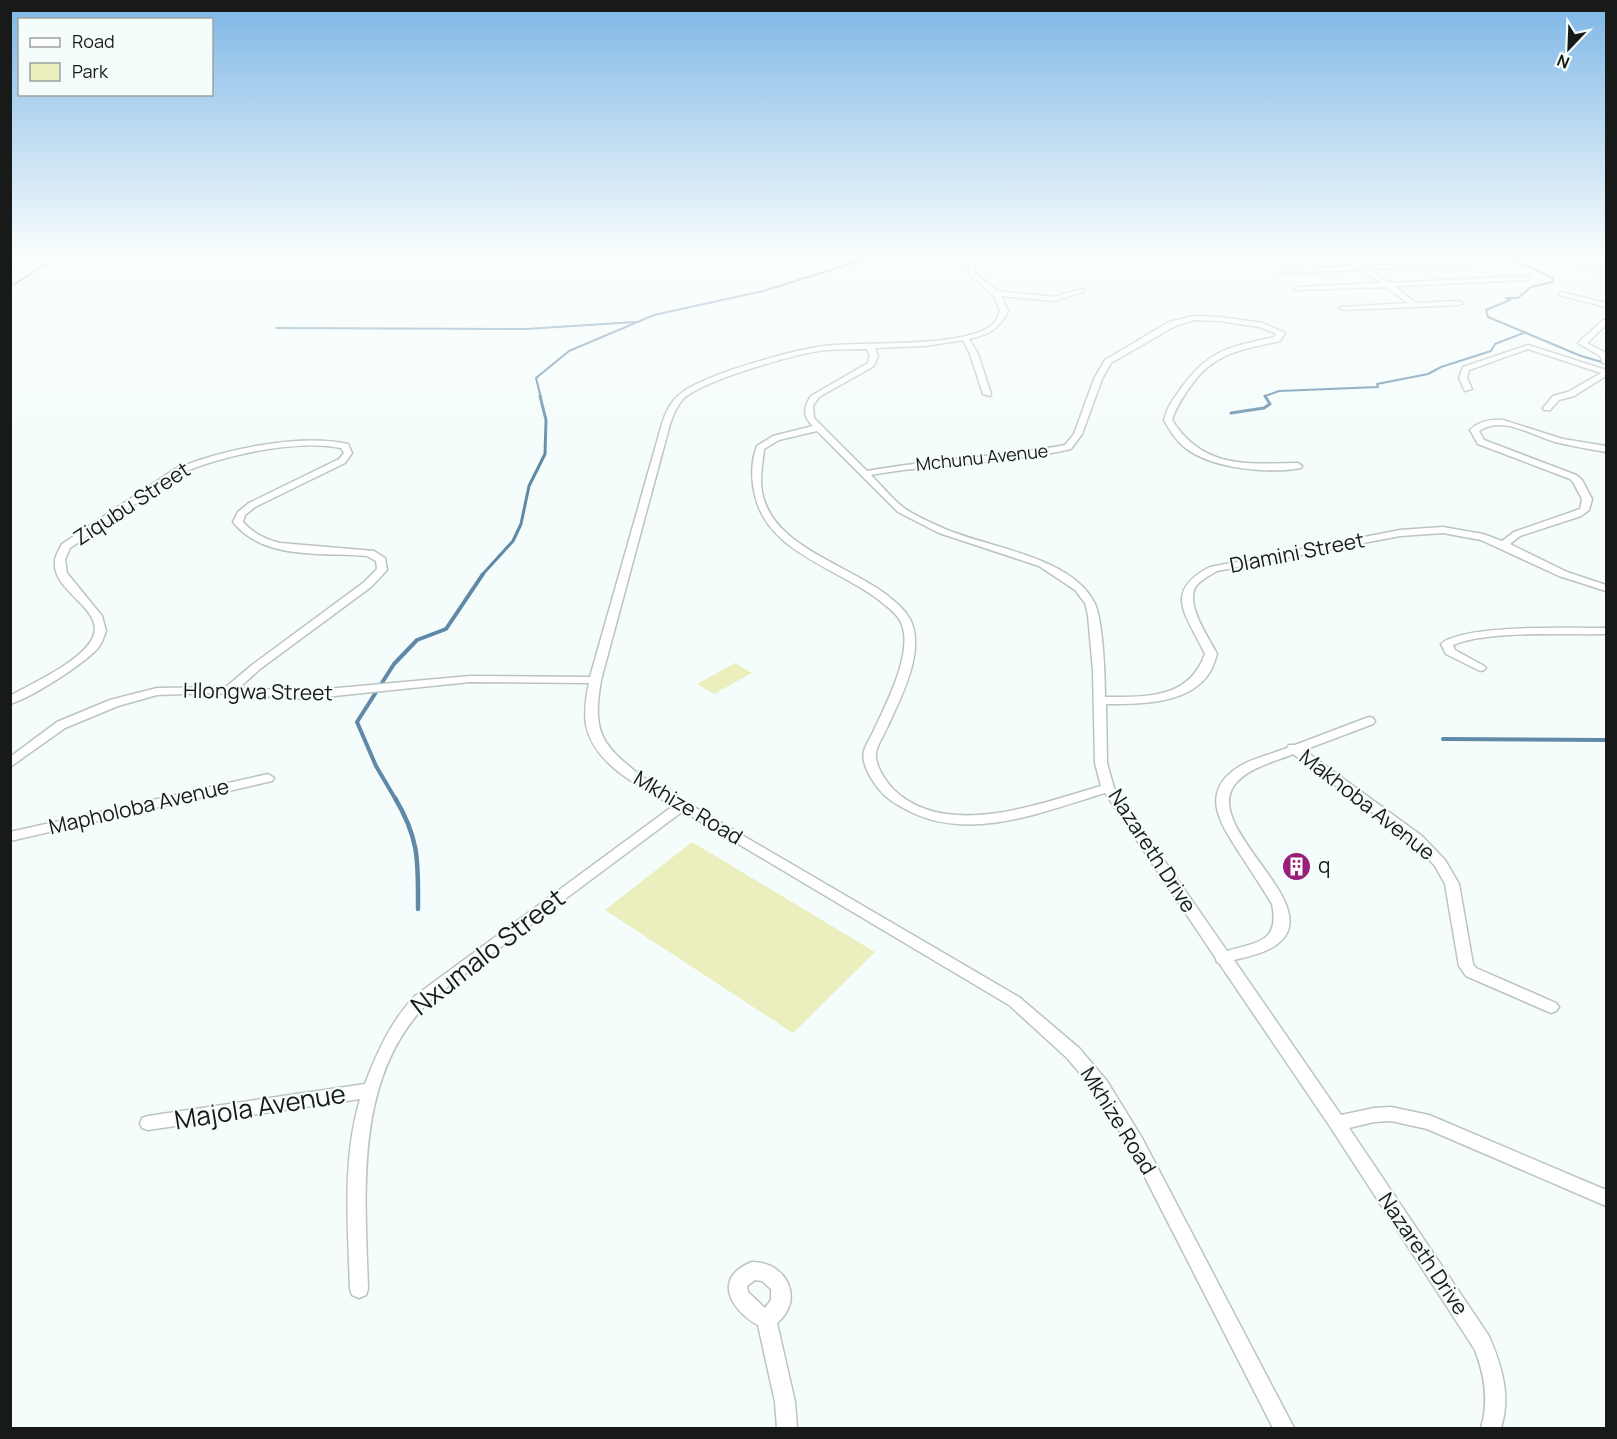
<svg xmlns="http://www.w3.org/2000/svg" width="1617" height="1439" font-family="Manrope,sans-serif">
  <rect width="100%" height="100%" fill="#f4fdfb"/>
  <!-- green -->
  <g fill="#ebeebd">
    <path d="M735 663 752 673 714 694 697 684Z"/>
    <path d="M692 842 875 952 793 1033 605 910Z"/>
  </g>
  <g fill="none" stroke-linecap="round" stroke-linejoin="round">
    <!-- stream-far3 -->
    <g stroke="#5f89a7" stroke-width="2">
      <path d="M418 256 425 263"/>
      <path d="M1508 256 1552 278 1553 282 1531 287 1518 298H1506L1510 300 1486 310 1488 317 1581 356 1605 363"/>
      <path d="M10 287 58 256"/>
      <path d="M276 328 526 329 635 322"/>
      <path d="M541 398 536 378 569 351 654 315 763 291 857 262 868 256"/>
      <path d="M1266 398 1265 396 1279 391 1378 387 1377 384 1428 374 1441 367 1491 351 1495 344 1526 332"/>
    </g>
    <!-- stream-far2 -->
    <g stroke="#5f89a7" stroke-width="3">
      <path d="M1231 413 1264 408 1270 404 1265 396"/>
      <path d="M482 575 513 541 521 524 529 486 545 454 546 420 540 396"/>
    </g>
    <!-- stream-far1 -->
    <g stroke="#5f89a7" stroke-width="4">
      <path d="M1443 739 1606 740"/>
      <path d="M396 800 376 766 357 722 394 664 417 640 446 629 483 574"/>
    </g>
    <!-- stream -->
    <path stroke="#5f89a7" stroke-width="4.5" d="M395 798C420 840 418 862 418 909"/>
    <defs>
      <g id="minor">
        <path d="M975 256H982L974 264 975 273 997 291 1054 297 1082 289 1085 291 1054 301 1001 296 1008 311C998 330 990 334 969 339L978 354 991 394 990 396 983 394 970 354 963 340 925 346 875 348 878 356 874 366 819 397 813 406 814 418 867 471C933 459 1000 457 1065 445L1074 434 1094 379 1105 360 1169 322 1194 316 1220 317 1263 323 1285 333 1280 341C1241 350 1214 352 1190 387 1182 398 1176 407 1172 420 1203 469 1247 464 1298 463L1302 466 1301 468C1268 474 1210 469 1183 446 1175 439 1169 429 1164 420 1167 407 1174 398 1182 387 1209 349 1231 347 1274 337L1277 334 1259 327 1220 321 1194 320 1175 326 1111 363 1102 379 1082 434 1071 449C1006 464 937 463 871 475 882 486 892 499 904 508 915 516 932 523 945 529 989 548 1070 556 1094 602 1103 618 1105 677 1105 697 1147 697 1189 699 1205 654 1188 617 1161 592 1210 567L1400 530 1443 527 1483 534 1502 541 1514 532 1580 509 1582 499 1573 482 1570 479 1478 444 1470 430C1479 421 1490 419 1503 420L1563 439 1606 446V452C1589 449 1572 446 1555 442 1531 435 1502 415 1479 431L1484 440 1576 475 1582 480 1592 499 1589 510 1581 516 1520 536 1510 544 1567 572 1606 585V591L1559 576 1481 540 1443 533 1400 536 1217 571C1209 576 1199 580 1195 588 1186 606 1209 638 1217 654 1215 660 1213 667 1210 672 1189 705 1140 704 1106 704L1107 763 1114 788 1227 951C1258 942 1280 942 1272 904 1262 888 1252 872 1242 857 1223 827 1196 793 1240 766 1254 758 1272 754 1287 748L1289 745H1295L1369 717 1373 718 1375 721 1373 724 1304 750 1422 836 1445 860 1459 884 1473 964 1476 968 1556 1003 1559 1007 1556 1011 1551 1013 1466 976 1459 966 1445 884 1435 866 1412 842 1293 754C1274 762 1250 767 1236 783 1197 828 1336 909 1273 947 1262 954 1247 957 1234 960L1341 1115 1374 1108 1391 1107 1429 1115 1606 1190V1206L1427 1129 1391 1121 1374 1122 1349 1128 1489 1336C1502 1367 1511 1395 1501 1428H1481C1489 1401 1485 1376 1475 1350L1331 1128 1219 963 1217 962 1215 957 1105 793C1044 811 973 842 911 812 898 805 887 800 878 788 871 779 861 763 864 751 866 744 871 737 874 730 886 704 917 646 899 619 894 611 886 606 879 600 838 568 767 552 755 495 751 480 751 461 757 446L773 436 813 426C803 417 803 408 811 396L868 363 870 356 867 349C854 349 840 349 826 350 797 353 703 380 683 399 677 406 673 415 670 424L601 680C592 733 601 744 641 776L1019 997 1079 1048 1107 1081 1142 1138 1294 1428H1273L1130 1148 1095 1091 1067 1058 1009 1005 683 811 434 997C353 1071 365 1190 368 1289L366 1295 359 1298 352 1295 350 1289C348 1225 342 1160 360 1099L148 1130 142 1128 140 1123 142 1118 148 1116 365 1084C377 1052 391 1021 415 996L673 806C641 787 594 765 586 725 584 711 586 697 589 683L470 682 305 699 212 693 157 695 118 706 65 728 10 767V757L57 722 110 700 157 688 226 687 252 665 363 583 377 569 376 561 367 556C323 552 264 561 233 522L238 512 249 503 339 459 344 453 341 448C296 439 224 455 181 473L70 548 65 560 67 573 102 616 106 631C104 636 102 643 98 648 84 664 31 698 10 704V696C34 682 72 666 89 644 114 611 51 594 55 561 55 556 60 548 62 544L175 469C221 450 299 433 348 444L352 453 345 463 255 507 245 515 243 522C254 534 265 539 280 543L374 551 385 558 387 570 371 587 260 669 239 688 305 691 470 676 590 677 662 424C665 414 670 403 678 396 698 376 793 350 824 346 861 341 969 349 994 323 997 321 999 314 1000 311L995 297 969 274 968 263ZM817 431 898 512 939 533 1039 566 1075 590 1085 603 1088 615 1093 671 1095 763 1101 786C1041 803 946 841 893 789 885 780 875 766 876 753 877 745 884 735 887 728 901 697 930 644 906 613 868 565 762 553 761 481 761 470 763 459 764 449L779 440Z"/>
        <path d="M1294 256H1300L1303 260 1307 261 1317 268 1353 266 1340 262 1306 256 1341 258 1364 266 1477 260 1480 262 1477 264 1370 269 1389 283 1528 276 1531 278 1528 280 1394 286 1416 303 1459 301 1463 303 1459 305 1343 310 1339 308 1341 307 1408 303 1386 287 1296 290 1295 289 1298 287 1380 283 1362 270 1279 273V271L1281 270 1309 269 1303 264 1299 263Z"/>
        <path d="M1559 256H1568L1606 274V278Z"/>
        <path d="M1561 292 1606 303V307L1559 295V293Z"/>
        <path d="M1603 320H1606V325L1587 343 1606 353V363H1603L1600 356 1578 343Z"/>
        <path d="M1528 345 1606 370V376L1574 396 1559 400 1550 410H1544L1543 408 1553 396 1568 392 1601 373 1528 349 1469 370 1467 378 1472 389 1465 391 1459 378 1463 367Z"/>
        <path d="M1606 628V634C1566 635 1488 630 1453 645L1455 650 1484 666 1486 668 1484 670 1480 671 1446 654 1441 644C1463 624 1573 628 1606 628Z"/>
        <path d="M268 774 274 778 272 781 10 841V832Z"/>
        <path d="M752 1262C787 1262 805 1300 777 1323L795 1402 797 1428H777L775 1402 758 1325C729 1309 713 1277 752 1262ZM755 1280 762 1281 771 1289V1300L765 1308 748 1292 747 1286Z"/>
      </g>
    </defs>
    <!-- minor casing -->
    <use href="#minor" stroke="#bcc4c2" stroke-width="3"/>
    <!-- minor -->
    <use href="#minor" fill="#fff" fill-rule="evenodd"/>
  </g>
  <!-- sky -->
  <linearGradient id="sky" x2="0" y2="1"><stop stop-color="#7db6e6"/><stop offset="0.56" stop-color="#fafefd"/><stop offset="1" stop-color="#fafefd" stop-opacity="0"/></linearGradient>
  <rect width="1617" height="458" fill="url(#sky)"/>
  <!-- icons -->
  <defs>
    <symbol id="building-disc" viewBox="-11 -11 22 22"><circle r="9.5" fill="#981f79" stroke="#f4fdfb"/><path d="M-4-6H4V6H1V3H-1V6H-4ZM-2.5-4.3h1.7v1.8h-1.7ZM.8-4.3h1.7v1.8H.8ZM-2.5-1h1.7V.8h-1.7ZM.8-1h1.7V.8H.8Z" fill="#fff"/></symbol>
  </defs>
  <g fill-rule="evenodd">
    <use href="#building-disc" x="1280" y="850" width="33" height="33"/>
  </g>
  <g text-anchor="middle" stroke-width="4.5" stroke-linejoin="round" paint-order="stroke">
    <!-- far-street labels -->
    <g font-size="18" fill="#171a19" stroke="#f4fdfb">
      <text transform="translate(982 458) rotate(-6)" y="6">Mchunu Avenue</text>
    </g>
    <!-- street labels -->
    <g font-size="21" fill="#171a19" stroke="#f4fdfb">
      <text transform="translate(132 504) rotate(-33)" y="7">Ziqubu Street</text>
      <text transform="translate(1297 553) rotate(-11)" y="7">Dlamini Street</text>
      <text transform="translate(258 692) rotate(1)" y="7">Hlongwa Street</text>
      <text transform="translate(1367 805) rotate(38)" y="7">Makhoba Avenue</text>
      <text transform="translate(139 807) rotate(-13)" y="7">Mapholoba Avenue</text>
      <text transform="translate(688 808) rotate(31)" y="7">Mkhize Road</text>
      <text transform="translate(1152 851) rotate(57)" y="7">Nazareth Drive</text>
      <text transform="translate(1118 1121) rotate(58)" y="7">Mkhize Road</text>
      <text transform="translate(1423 1254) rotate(56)" y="7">Nazareth Drive</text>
    </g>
    <!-- poi labels -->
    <g font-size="21" fill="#171a19" stroke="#f4fdfb" text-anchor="start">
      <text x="1318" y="873">q</text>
    </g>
    <!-- near-street labels -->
    <g font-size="26" fill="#171a19" stroke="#f4fdfb">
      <text transform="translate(488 952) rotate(-38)" y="9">Nxumalo Street</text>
      <text transform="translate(260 1107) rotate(-9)" y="9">Majola Avenue</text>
    </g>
  </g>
  <!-- border -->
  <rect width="1617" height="1439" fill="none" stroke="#171a19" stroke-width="24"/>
  <!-- legend -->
  <rect x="18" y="18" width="195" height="78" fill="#f4fdfb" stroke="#9ca2a1" stroke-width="1.5"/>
  <rect x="30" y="38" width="30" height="9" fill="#ffffff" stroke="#9ca2a1" stroke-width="1.5"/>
  <text x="72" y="48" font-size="18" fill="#171a19">Road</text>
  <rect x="30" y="63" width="30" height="18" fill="#ebeebd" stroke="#9ca2a1" stroke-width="1.5"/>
  <text x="72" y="78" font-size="18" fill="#171a19">Park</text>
  <!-- north arrow -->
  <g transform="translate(1569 48) rotate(203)" stroke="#f4fdfb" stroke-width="4.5" paint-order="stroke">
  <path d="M0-4.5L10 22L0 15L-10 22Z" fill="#171a19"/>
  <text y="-9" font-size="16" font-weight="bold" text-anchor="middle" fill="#171a19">N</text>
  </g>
</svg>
